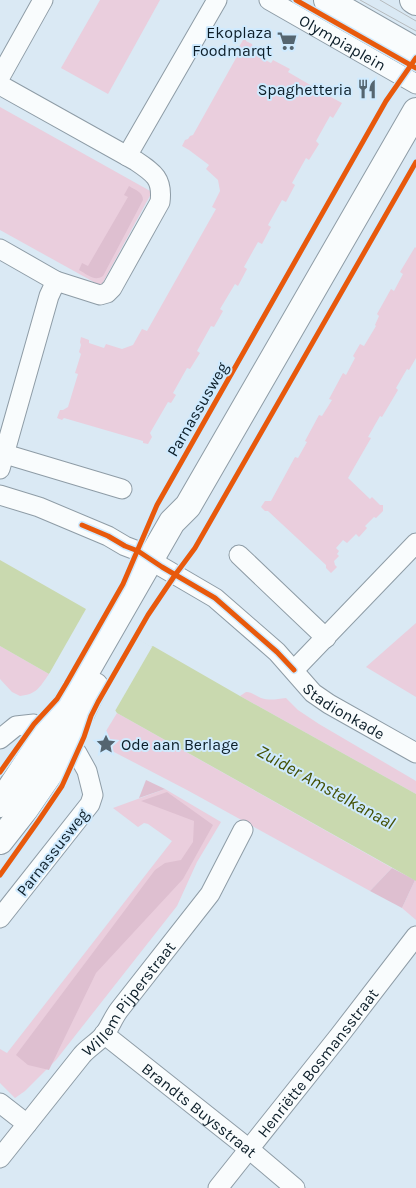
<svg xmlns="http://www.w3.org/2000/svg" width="416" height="1188" font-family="Karla,sans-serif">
  <rect width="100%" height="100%" fill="#dae9f4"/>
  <!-- green -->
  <g fill="#eacedd">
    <path d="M100 0H160L108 94 61 68Z"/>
    <path d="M246 39V41L252 44 253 49 256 50V55L271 63 273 60 290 69 288 72 312 86 314 83 331 92 329 96 342 103 333 118 330 116 316 141 319 144 309 160 306 158 292 183 295 185 286 202 282 200 268 225 271 227 262 244 258 242 244 267 247 269 238 286 235 284 220 309 223 311 214 327 211 326 197 351 200 353 190 369 187 368 173 393 176 395 171 403 168 402 150 433 152 437 148 444 143 443V441L64 418 62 420 57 418 60 410H63L68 407 78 374 75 373 81 354 79 352 81 345 80 342 81 337 89 340V343L104 348 106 344 122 349 133 345 142 329 147 331 216 209 212 207 220 191 218 180 206 169 209 165 189 150 182 146 185 140 188 139 190 136 193 135 240 51 241 49 239 47 243 40Z"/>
    <path d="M0 107 152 192 101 286 0 230Z"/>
    <path d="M415 247 416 248V358L409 370 407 369 396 388 398 390 382 417 380 416 368 437 371 438 348 478 370 499 372 497 380 505H383V511L376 518 374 517 365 526 367 528 359 537 356 534 347 543 343 540 336 548 339 551 337 554 339 556 334 561 335 565 337 567 331 573 326 568V565L268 511H265L261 507 265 501H271L295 457 298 458 307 442 305 441 319 415 322 416 332 400 329 399 343 373 346 375 355 358 353 356 360 344 364 346 376 326 375 325 379 316 377 314 391 289 394 291 403 274 400 272Z"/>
    <path d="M416 623V697L366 667Z"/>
    <path d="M0 646 49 674C39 688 37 694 20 696L12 692 0 679Z"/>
    <path d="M246 692C252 692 256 696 261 698 270 701 277 699 286 698L298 710 319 724 416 781V794L240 696Z"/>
    <path d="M117 713 392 868 370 891 187 790 114 752 109 747 106 731Z"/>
    <path d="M165 789 221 822 197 862 177 906 56 1060 25 1091 15 1098 0 1083V1049L7 1053 172 841 148 824 144 823 138 827 113 808Z"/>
    <path d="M415 880 416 881V920L402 908Z"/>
  </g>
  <!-- forest -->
  <g fill="#debfd0">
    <path d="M129 186C135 190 143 192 143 200L103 276C94 282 87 274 79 270L82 263 88 266 128 197 124 195Z"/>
    <path d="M146 780 165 789 139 798Z"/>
    <path d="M167 792 213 825 183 879 96 973 49 1070 28 1065 16 1055 155 870 165 863 181 860 193 842 194 821 141 801Z"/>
    <path d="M392 868 415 880 402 908 370 891Z"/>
  </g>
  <!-- water -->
  <path fill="#c9d9af" d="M0 560 86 609V610L151 647 153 646 240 696 416 794V881L117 713 115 710 50 673 49 674 0 646Z"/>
  <!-- pier -->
  <path fill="#dae9f4" d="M86 609 152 647 115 711 49 674Z"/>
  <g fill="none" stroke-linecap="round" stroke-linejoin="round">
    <defs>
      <g id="minor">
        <path id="s1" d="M269 0 416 84"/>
        <path d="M0 77 43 0"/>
        <path d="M0 85 136 161C154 173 163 179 160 202L112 288 107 293 100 295 56 281 0 249"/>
        <path d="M127 156 217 0"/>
        <path d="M5 454 122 489"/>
        <path d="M0 469 49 296 56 281"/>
        <path id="s2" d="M0 495 39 507 108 536 125 546 138 551 162 567 215 598 277 652 313 693 329 704 416 753"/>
        <path d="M239 555 326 638"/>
        <path d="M294 670 416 543"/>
        <path d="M0 739 16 726 34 724 77 753 87 771 93 795 90 804 0 918"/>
        <path id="s3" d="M104 1034 249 1149 295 1188"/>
        <path d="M0 1103 27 1124"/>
        <path id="s4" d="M0 1158 82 1055C89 1047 97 1043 104 1035 110 1027 113 1018 119 1010L210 894 243 830"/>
        <path id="s5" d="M218 1188 339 1036 416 936"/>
      </g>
      <g id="secondary">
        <path d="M327 0 416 51"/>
        <path d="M413 0 416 2"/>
        <path d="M0 804 76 689 172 522 188 506 416 111"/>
        <path d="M0 841 26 808 59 760 89 697 95 686"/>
      </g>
    </defs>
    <!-- minor casing -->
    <use href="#minor" stroke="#8e9ca6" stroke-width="21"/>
    <!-- secondary casing -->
    <use href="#secondary" stroke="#8e9ca6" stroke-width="28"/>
    <!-- minor -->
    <use href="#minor" stroke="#f9fcfd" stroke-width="19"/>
    <!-- secondary -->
    <use href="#secondary" stroke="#f9fcfd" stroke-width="26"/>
    <!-- tram -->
    <g stroke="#b6bbbe" stroke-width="1">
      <path d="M360 0 416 31"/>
      <path d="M380 0 416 21"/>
    </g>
    <defs>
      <g id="cycleway">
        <path d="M296 0 416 68"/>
        <path d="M82 525 108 536 125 546 138 551 162 567 215 598 277 652 294 670"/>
        <path d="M0 772 34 724 57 699 66 684 123 584 157 505 386 101 416 58"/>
        <path d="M0 875 39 820 62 786 84 737 91 716 98 702 148 615 175 575 195 548 416 162"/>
      </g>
    </defs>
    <!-- cycleway casing -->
    <use href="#cycleway" stroke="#cfeafe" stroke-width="8"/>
    <!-- cycleway -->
    <use href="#cycleway" stroke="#e8590c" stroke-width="5"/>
  </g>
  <!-- icons -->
  <defs>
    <symbol id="supermarket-bare" viewBox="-9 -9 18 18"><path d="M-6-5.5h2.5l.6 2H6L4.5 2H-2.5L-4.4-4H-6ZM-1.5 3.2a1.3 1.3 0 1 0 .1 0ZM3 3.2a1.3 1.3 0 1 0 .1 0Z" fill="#546570" stroke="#cfeafe" stroke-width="2.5" paint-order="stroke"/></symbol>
    <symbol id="restaurant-bare" viewBox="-9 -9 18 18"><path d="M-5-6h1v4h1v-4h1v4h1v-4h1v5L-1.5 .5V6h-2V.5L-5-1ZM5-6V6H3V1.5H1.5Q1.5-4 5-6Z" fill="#546570" stroke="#cfeafe" stroke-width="2.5" paint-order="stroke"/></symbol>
    <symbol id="sight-bare" viewBox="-9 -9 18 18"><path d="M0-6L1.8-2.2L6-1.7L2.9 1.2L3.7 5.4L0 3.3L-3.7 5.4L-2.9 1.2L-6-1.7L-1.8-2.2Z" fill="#546570" stroke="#cfeafe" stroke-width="2.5" paint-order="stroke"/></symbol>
  </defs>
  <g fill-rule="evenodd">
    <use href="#supermarket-bare" x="273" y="27" width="28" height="28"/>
    <use href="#restaurant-bare" x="353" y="75" width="28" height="28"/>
    <use href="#sight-bare" x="92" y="730" width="28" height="28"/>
  </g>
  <g text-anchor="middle" stroke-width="4" stroke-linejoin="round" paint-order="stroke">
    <!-- poi labels -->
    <g font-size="16" fill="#0c1e29" stroke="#cfeafe" text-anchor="end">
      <text x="272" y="38">Ekoplaza<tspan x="272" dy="18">Foodmarqt</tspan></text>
      <text x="352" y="95">Spaghetteria</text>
      <text x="121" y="750" text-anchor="start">Ode aan Berlage</text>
    </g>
    <!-- street labels -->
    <g font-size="16" fill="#0c1e29" stroke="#cfeafe">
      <text dy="6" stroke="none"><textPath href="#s1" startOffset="85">Olympiaplein</textPath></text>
      <text transform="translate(197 409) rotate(-60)" y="6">Parnassusweg</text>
      <text dy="6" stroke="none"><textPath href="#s2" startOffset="412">Stadionkade</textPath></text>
      <text transform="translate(52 852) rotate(-52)" y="6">Parnassusweg</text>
      <text dy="6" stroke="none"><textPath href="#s4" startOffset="205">Willem Pijperstraat</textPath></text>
      <text dy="6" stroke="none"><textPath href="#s5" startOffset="160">Henriëtte Bosmansstraat</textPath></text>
      <text dy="6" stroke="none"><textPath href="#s3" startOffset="122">Brandts Buysstraat</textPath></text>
    </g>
    <!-- water labels -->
    <g font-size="18" font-style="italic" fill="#435004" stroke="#cfeafe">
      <text transform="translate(326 787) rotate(29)" y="6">Zuider Amstelkanaal</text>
    </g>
  </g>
</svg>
